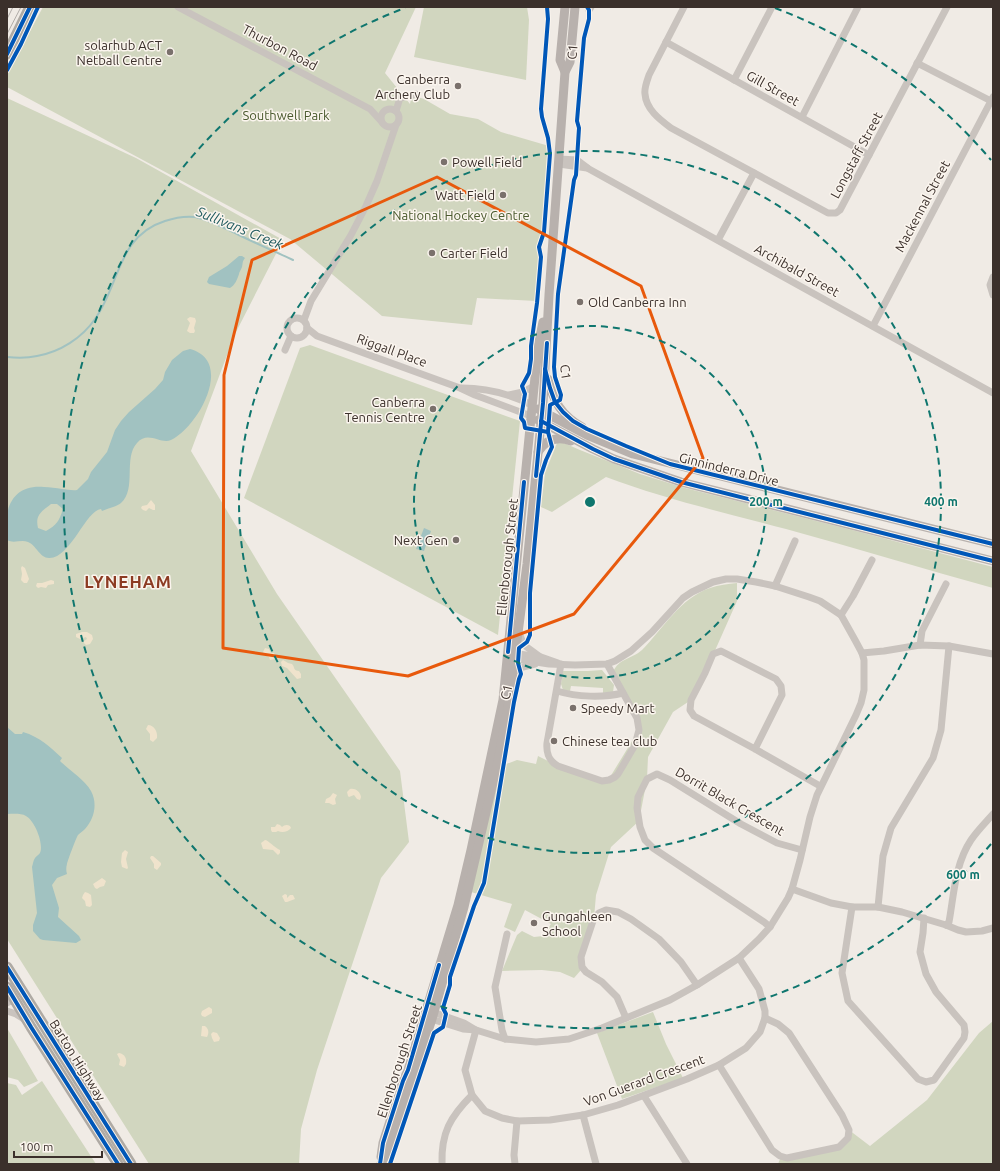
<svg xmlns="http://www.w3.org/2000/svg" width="1000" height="1171" font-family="Ubuntu,sans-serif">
  <rect width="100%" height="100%" fill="#f0ebe5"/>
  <!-- green -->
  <g fill="#d1d6bf">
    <path d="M43 7H416L385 73 410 104 411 99 414 96 424 99 450 114 478 119 501 132 549 146 536 301 477 298 472 325 382 316 290 239 7 87V74Z"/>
    <path d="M424 7H527L529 20 526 80 414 57Z"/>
    <path d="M7 98 136 158 283 240 235 334 191 451 277 594 400 771 409 842 381 878 317 1070 301 1129 299 1164H149L7 939Z"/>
    <path d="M310 345 520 421 498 635 244 498 300 348Z"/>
    <path d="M557 443H564L580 450 640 474 685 488 856 531 993 567V588C924 569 855 548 786 529 726 513 664 499 606 477L552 512 541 507 545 473Z"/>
    <path d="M737 583V601L705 673 691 700 673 712 648 757 647 779 639 821 611 847 596 895 594 918 581 970 574 978 560 972 542 970 502 971 517 935 522 931 534 937 543 936 551 924 525 910 515 932 504 927 512 904 471 892 501 766 517 760 536 764 538 756 552 763 607 782 640 728 613 672C619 658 632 659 642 650 663 629 680 598 710 588 719 585 728 584 737 583Z"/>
    <path d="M602 670 614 685 613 692 603 693V688L571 686 570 691 563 690 561 684 563 671H588Z"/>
    <path d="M653 1012 666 1044 683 1078 622 1099 597 1033Z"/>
    <path d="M993 1021V1164H778L780 1159 839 1147 849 1130 870 1146 927 1100 979 1033Z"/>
    <path d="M7 1028 38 1081 24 1087 18 1080 7 1077Z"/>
    <path d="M42 1081 96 1164H7V1083L16 1085 22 1095Z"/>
  </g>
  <!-- sand -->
  <g fill="#efe3cc">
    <path d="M190 317 195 318 196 321 194 328 195 331 194 333H190L187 331 190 323 187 319Z"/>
    <path d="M151 500 155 505V510H153L149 508 146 511 143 510 141 508 142 506 147 505Z"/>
    <path d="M22 566 25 568 29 579 27 583H24L21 580 22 574 21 568Z"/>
    <path d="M51 580 54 581V584L48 585 46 588 41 587 38 588 36 586 37 583H42Z"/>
    <path d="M82 632H87L92 635 93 639 90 644 86 645 84 643V641L87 639 86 637 80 639 76 637V634Z"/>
    <path d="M265 648 269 649 271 653H274L276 657 275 659 270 660 269 657 265 655 263 652Z"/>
    <path d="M283 660 288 663 292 664C295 667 293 671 299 671L301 674V678L297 679 287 668 282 666 281 662Z"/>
    <path d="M148 725C154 725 158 732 157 738L153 742 150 740V734L146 729Z"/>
    <path d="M350 789C355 788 360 791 361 797L360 800 357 799 354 795 349 797 348 796 347 792Z"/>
    <path d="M333 793 337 795 335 799 336 804 333 805 329 803H325L326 799 330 797Z"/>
    <path d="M277 824 280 825 282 827C284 825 287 824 290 826L291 828C288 832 282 833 278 831L276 832H272L271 830V827H275Z"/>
    <path d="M265 840C268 840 275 848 280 850V853L278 855 273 850 263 849 261 843Z"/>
    <path d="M125 850 128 852 126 859 128 868 127 869 122 867 121 862 122 853Z"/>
    <path d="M151 856H153L161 863V865L157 870 154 868V864L150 858Z"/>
    <path d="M102 878 106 881 104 886 100 887 97 889 95 888 93 884Z"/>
    <path d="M85 892 88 893 91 895 92 905 90 907 86 906 85 901 82 898 83 895Z"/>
    <path d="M285 894 287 895V898L290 895H293L295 899 287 902H285L282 896Z"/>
    <path d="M209 1007 212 1009V1013L205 1017 202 1016 201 1014 202 1011Z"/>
    <path d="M202 1026H205C209 1029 209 1033 207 1037L201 1036Z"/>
    <path d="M213 1032 217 1033 220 1038 219 1041 214 1042 212 1038 211 1034Z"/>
    <path d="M119 1053C125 1054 127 1059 126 1064L124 1067 119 1065 120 1060 117 1054Z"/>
  </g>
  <!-- water -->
  <g fill="#a1c2c1" fill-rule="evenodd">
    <path d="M239 256H242L245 258C242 262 243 263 242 267 241 270 239 272 239 274 237 280 235 285 230 288L209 284 207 282 209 277 227 266Z"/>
    <path d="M190 349C235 361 198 427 171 440 161 445 148 430 137 443 123 458 137 489 121 503 116 507 108 508 102 511L101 509C86 510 70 559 49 558 40 558 36 545 28 542 21 539 14 544 7 540 3 512 10 484 44 487 50 487 56 488 62 489 67 489 72 491 77 490L88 479 91 472 107 452 115 430 121 421 129 412 155 389 163 380 165 372 172 360 183 351ZM51 504H57L63 509C59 521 57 525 46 531L38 528C35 515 41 512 51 504Z"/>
    <path d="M424 528 431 531 424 551 416 549Z"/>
    <path d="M7 727 15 734H22L23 732C40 737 50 747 62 758L60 761C69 770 85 780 91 791 98 804 94 819 85 829 83 831 80 833 78 835 76 838 68 860 67 864 66 867 66 871 67 874L57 878 52 885 59 908 58 917 79 936 81 940 76 943 43 940 40 939 33 931V925L37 913 32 867C33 864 33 861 35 858 36 856 39 855 40 853 44 844 35 821 26 816 21 813 13 814 7 814Z"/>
  </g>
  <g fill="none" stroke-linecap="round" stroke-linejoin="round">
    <!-- stream -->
    <path stroke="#a1c2c1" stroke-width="2" d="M7 357C17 358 28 358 37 356 60 352 82 338 95 319 120 285 117 236 165 221 174 218 185 216 195 217 209 220 224 228 237 234 255 243 274 251 293 260"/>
    <!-- minor -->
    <g stroke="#c9c3be" stroke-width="7">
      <path d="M178 7 370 109 381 121"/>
      <path d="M684 7 649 75C647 81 644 88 645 94 646 109 659 119 671 128L828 213H836L840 210 947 7"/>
      <path d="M589 10 591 7"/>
      <path d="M666 42 869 155"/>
      <path d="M917 63 993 102"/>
      <path d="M734 80 772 7"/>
      <circle cx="390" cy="118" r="9"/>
      <path d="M396 111 400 98 416 94"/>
      <path d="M802 117 858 7"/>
      <path d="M559 159 577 160 589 169 993 393"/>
      <path d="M559 164 587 168"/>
      <path d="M718 240 754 173"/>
      <path d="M993 277 990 285 993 295"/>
      <circle cx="297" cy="328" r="10"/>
      <path d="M304 320 311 301 351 235 366 206 377 181 396 125"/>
      <path d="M873 326 993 97"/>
      <path d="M307 328 317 336 460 388 475 395 531 416"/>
      <path d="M285 350 291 336"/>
      <path d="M462 388C486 388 510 394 532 405"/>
      <path d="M509 395 523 392 534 386"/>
      <path d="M775 586 795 541"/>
      <path d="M841 615 853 596 872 560"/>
      <path d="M518 631 524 645 539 656"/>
      <path d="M920 645 922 631 946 584"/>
      <path d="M511 653 541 657 558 663"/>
      <path d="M862 653 884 651 920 645 949 646 993 654"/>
      <path d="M561 664 547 743C546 754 549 761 558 766L602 781 609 780 615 777 618 774 635 745 639 730 637 718 607 664"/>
      <path d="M512 674 519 668 535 664"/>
      <path d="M557 691C577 697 603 698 623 693"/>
      <path d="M755 749 782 695 781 686 776 679 721 651 713 654 705 673 691 700 690 710 694 716 755 749 820 786"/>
      <path d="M792 889 831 903 852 907H878L902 912 946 925 958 930 966 932 982 931 993 928"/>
      <path d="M852 907 842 973 848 1001 918 1079 926 1082 934 1080 964 1038 965 1032 964 1025 936 992 926 974 920 952 923 933 924 918"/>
      <path d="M878 907 883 856 891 828 933 758 941 730 949 646"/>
      <path d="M946 925 949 922C954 894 955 864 971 840 977 831 986 822 993 814"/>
      <path d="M770 927 764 922 653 848 645 840 640 827 637 808 638 797 647 779 657 774 670 780 741 824 777 843 802 850"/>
      <path d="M7 1003 14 999"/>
      <path d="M7 1011 16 1014 24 1019"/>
      <path d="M430 1011 464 1023 474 1029"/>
      <path d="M428 1018 463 1029 476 1030 505 1039 536 1042 569 1039 602 1028 670 1000 697 985 739 958 759 939 770 927 788 898 792 889 800 860 810 817 817 795 856 715 861 703 864 690V660L862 653 855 640 841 615 820 601 809 597 775 586 756 582 737 579H726L713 582 692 592 683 598 652 632 631 651 615 661 607 664 575 665 549 664 510 658"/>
      <path d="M626 1018 617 997 602 982 586 972 582 967 581 957 594 918 599 913 606 910 618 912 631 919 659 939 681 962 697 985"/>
      <path d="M476 1030 465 1070 472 1095 485 1111 502 1118 517 1121 550 1120 583 1115 618 1105 687 1079 719 1065 746 1048 760 1032 765 1018V1011L759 989 739 958"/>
      <path d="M505 1039 502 1030 495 987 507 934"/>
      <path d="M719 1065 772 1150 780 1156 787 1158 839 1147 848 1138 849 1130 842 1115 789 1033 778 1024 765 1018"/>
      <path d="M644 1096 687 1164"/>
      <path d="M583 1115 596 1164"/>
      <path d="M442 1164C441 1133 450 1117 472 1095"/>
      <path d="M515 1164 514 1155 517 1121"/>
    </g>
    <!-- major -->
    <g stroke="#b8b1ad" stroke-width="9">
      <path d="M565 7 560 60 565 72"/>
      <path d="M548 379C553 401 562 416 582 427"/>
      <path d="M538 409 587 435 633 454 993 544"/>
      <path d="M538 420 593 449 614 459 681 482 993 561"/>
      <path d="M538 452C546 439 557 436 571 441"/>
      <path d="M381 1157 383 1143 403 1081 408 1070 458 905 471 850 503 700 538 347 543 322"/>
      <path d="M381 1164 390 1146 432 1019 464 907 498 761 509 702 527 564 543 403 549 295 565 72 570 62 575 7"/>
    </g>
    <!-- highway -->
    <g stroke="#afaaa4" stroke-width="11">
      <path d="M7 54 30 7"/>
      <path d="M7 967 131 1164"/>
      <path d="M7 987 31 1027 118 1164"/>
    </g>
    <!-- tram -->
    <g stroke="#b1aca8" stroke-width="1">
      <path d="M7 19 13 7"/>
      <path d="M7 34 21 7"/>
    </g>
    <defs>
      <g id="cycleway">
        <path d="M547 7 548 19 541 109 542 117 548 138 550 154 544 232 539 247 541 257 537 303 531 346V359L529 373 522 386 525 394 521 418 524 422 525 428 548 432"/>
        <path d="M7 54 30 7"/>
        <path d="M7 70 21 44 38 7"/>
        <path d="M545 369 550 388 555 402 563 412 573 421 587 429 626 446 670 464 993 544"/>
        <path d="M541 421 593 449 614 459 681 482 993 561"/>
        <path d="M536 476 543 403 547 343"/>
        <path d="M508 652 524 482"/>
        <path d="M7 967 131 1164"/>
        <path d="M7 987 31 1027 118 1164"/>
        <path d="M380 1164 383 1143 403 1081 408 1070 439 965"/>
        <path d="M390 1164 434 1033 443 1027 446 1014 443 1008 450 985V977L474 906 484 883 514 702 519 679 521 674 518 663 519 648 527 642 530 635V593L541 475 546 460 552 447 548 432 550 405 560 400 561 395 555 377 554 367 558 294 574 180 576 175 579 128 577 121 584 38 589 19V10L587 7"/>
      </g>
    </defs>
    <!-- cycleway casing -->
    <use href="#cycleway" stroke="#fbf5ee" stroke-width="6"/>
    <!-- cycleway -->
    <use href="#cycleway" stroke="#0057b8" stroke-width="4"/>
  </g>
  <!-- marked area -->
  <path fill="none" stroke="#e8590c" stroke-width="3" stroke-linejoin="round" d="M437 177 641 286 703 458 574 614 408 676 223 648 224 375 252 260Z"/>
  <!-- distance rings -->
  <g fill="none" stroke="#0f766e" stroke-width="2" stroke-dasharray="7 5">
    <circle cx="590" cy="502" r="176"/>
    <circle cx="590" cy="502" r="351"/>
    <path d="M991 844A527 527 0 1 1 405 8M775 8A527 527 0 0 1 991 160"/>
  </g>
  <!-- markers -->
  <g fill="#7a716c" stroke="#fbf5ee" stroke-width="1.5">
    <circle cx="170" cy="52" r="4"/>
    <circle cx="458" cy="86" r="4"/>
    <circle cx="444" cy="162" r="4"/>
    <circle cx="503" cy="195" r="4"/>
    <circle cx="432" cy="253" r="4"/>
    <circle cx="580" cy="302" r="4"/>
    <circle cx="433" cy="409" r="4"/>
    <circle cx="456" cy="540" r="4"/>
    <circle cx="573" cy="708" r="4"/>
    <circle cx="554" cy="741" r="4"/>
    <circle cx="534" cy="923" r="4"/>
  </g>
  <g text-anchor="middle" stroke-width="3" stroke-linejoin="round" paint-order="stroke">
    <!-- poi labels -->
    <g font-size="13" fill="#3b302b" stroke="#fbf5ee" text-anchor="start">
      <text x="162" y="50" text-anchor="end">solarhub ACT<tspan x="162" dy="15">Netball Centre</tspan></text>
      <text x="450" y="84" text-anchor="end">Canberra<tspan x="450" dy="15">Archery Club</tspan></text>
      <text x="452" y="167">Powell Field</text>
      <text x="495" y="200" text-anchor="end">Watt Field</text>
      <text x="440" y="258">Carter Field</text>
      <text x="588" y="307">Old Canberra Inn</text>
      <text x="425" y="407" text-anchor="end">Canberra<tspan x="425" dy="15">Tennis Centre</tspan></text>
      <text x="448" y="545" text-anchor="end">Next Gen</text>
      <text x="581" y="713">Speedy Mart</text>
      <text x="562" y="746">Chinese tea club</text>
      <text x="542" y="921">Gungahleen<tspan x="542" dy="15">School</tspan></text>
    </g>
    <!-- street labels -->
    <g font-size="13" fill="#3b302b" stroke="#fbf5ee">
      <text transform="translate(280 47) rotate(28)" y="5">Thurbon Road</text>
      <text transform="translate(572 52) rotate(-85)" y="5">C1</text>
      <text transform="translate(773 88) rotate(29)" y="5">Gill Street</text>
      <text transform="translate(856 155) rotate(-62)" y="5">Longstaff Street</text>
      <text transform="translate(922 206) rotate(-62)" y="5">Mackennal Street</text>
      <text transform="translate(797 270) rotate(29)" y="5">Archibald Street</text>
      <text transform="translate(392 350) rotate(20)" y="5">Riggall Place</text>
      <text transform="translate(566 372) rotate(82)" y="5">C1</text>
      <text transform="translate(729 469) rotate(14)" y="5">Ginninderra Drive</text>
      <text transform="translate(507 557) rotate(-84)" y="5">Ellenborough Street</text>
      <text transform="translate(506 692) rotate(-78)" y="5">C1</text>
      <text transform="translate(730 801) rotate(30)" y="5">Dorrit Black Crescent</text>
      <text transform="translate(78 1060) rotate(58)" y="5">Barton Highway</text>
      <text transform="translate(399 1061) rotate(-72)" y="5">Ellenborough Street</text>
      <text transform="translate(644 1080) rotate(-20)" y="5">Von Guerard Crescent</text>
    </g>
    <!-- park labels -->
    <g font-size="13" fill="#4a5a2e" stroke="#fbf5ee">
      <text x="286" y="120">Southwell Park</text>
      <text x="461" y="220">National Hockey Centre</text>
    </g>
    <!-- water labels -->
    <g font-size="14" font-style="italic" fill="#1f5a5e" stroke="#fbf5ee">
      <text transform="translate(240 228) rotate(22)" y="5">Sullivans Creek</text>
    </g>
    <!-- district labels -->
    <g font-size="17" font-weight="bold" letter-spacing="1" fill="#8c3b22" stroke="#fbf5ee">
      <text x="128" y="588">LYNEHAM</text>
    </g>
  </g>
  <circle cx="590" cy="502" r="6" fill="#0f766e" stroke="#fbf5ee" stroke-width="2"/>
  <g font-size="12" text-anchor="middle" font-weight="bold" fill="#0f766e" stroke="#fbf5ee" stroke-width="3" stroke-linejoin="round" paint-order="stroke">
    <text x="766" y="506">200 m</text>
    <text x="941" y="506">400 m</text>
    <text x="963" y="879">600 m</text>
  </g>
  <!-- border -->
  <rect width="1000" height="1171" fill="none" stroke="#3b302b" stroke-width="16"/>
  <!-- scale -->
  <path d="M14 1151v6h88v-6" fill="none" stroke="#3b302b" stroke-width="2"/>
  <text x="20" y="1151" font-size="12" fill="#3b302b" stroke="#fbf5ee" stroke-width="3" paint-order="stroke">100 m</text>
</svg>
